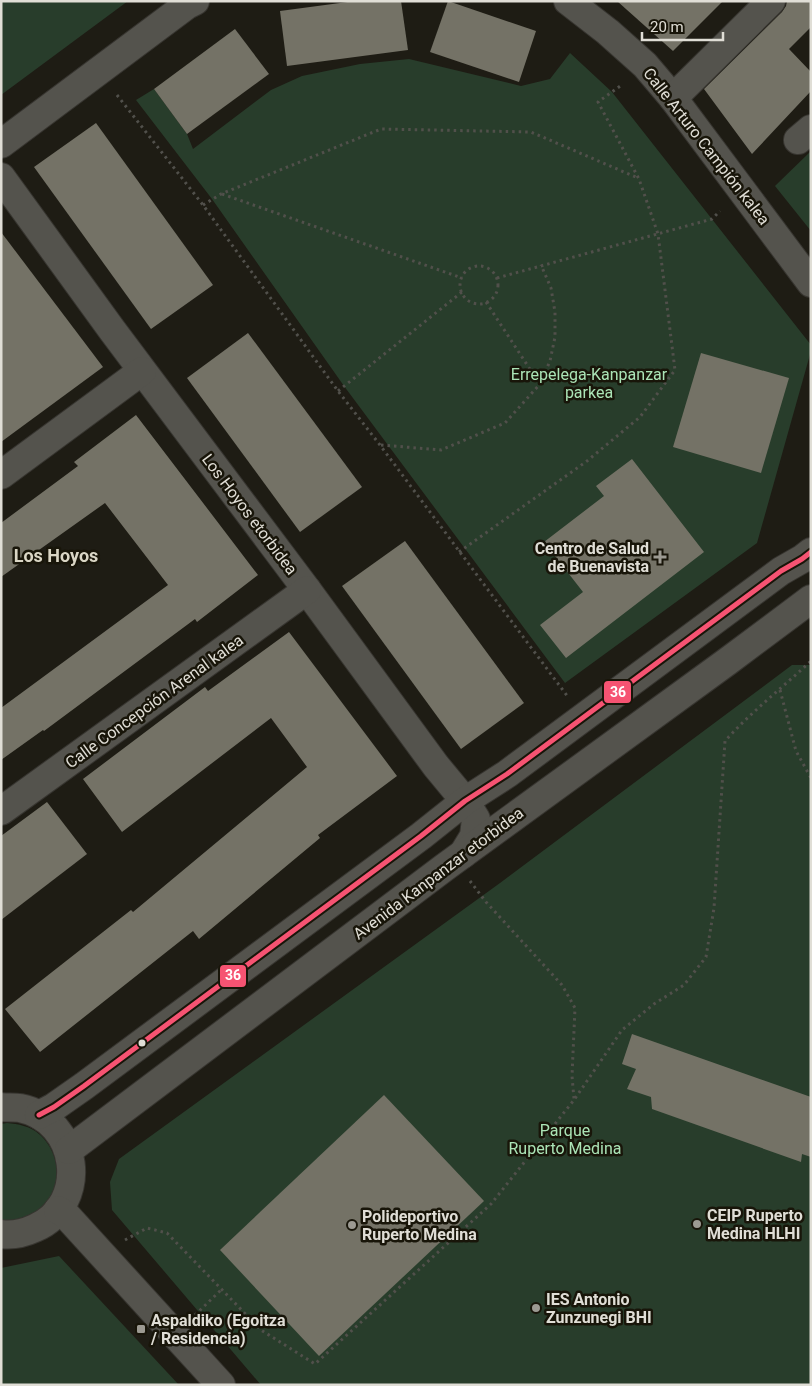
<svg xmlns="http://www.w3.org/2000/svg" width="812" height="1386" font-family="Roboto,sans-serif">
  <rect width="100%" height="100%" fill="#1e1c14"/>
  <!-- green -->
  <g fill="#283d2b">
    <path d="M1 1H128L1 95Z"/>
    <path d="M570 53 612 92 811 345V351L757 543 565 683 344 386 212 199 136 100 154 89 187 134 193 149 271 90 302 76 360 64 409 59 521 86 550 79Z"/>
    <path d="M811 151V231L775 186Z"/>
    <path d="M792 665H811V1385H261L112 1210 110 1182 119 1159 500 883Z"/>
    <path d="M7 1123C18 1124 30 1126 39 1134 70 1161 59 1214 17 1221 12 1222 6 1221 1 1221V1124Z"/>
    <path d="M59 1256 179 1385H1V1268Z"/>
  </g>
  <!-- building -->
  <g fill="#747266">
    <path d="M355 1H401L408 50 287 66 280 11Z"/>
    <path d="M448 1 536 31 519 82 430 52Z"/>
    <path d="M617 1H723L673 51Z"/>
    <path d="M787 1H811V27L789 49 811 72V91L752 154 704 89 782 12 786 6Z"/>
    <path d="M235 29 269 74 187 134 154 89Z"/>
    <path d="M96 123 213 285 151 329 34 167Z"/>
    <path d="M1 232 103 367 1 442Z"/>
    <path d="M248 333 362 487 300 532 187 378Z"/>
    <path d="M701 353 789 378 761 473 673 447Z"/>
    <path d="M136 415 258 575 197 622 195 619 44 731 43 730 1 760V708L168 585 105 503 1 577V523L78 466 74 462Z"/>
    <path d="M632 459 704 552 566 658 540 625 583 592 544 542 604 496 596 486Z"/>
    <path d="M405 541 524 703 461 749 342 586Z"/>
    <path d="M289 632 397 776 318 835 320 838 199 939 193 931 40 1052 5 1009 131 910 133 912 307 767 271 718 122 832 83 779 205 687 208 691Z"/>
    <path d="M47 802 87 854 1 920V836Z"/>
    <path d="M632 1034 811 1097V1157L802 1154 801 1162 652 1109 651 1097 627 1089 636 1069 622 1064Z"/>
    <path d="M384 1095 484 1201 319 1356 220 1250Z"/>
  </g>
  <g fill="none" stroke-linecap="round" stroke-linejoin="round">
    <defs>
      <g id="minor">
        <path d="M568 1 608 32 645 65 673 98 811 283"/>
        <path d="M673 98 771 1"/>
        <path d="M798 140 811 129"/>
        <path d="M1 144 187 5 195 1"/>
        <path d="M1 177 112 330 307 590 436 766 465 801 476 819 474 836 463 854"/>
        <path d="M1 475 142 371"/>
        <path d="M1 811 307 590"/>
        <path d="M1 1107C7 1108 14 1107 20 1108 80 1120 90 1204 35 1228 24 1233 13 1236 1 1234"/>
        <path d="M39 1115 54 1107 84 1086 421 836 465 801 507 774 781 571 802 559 811 552"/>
        <path d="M69 1150 445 867 728 661 811 599"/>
        <path d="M58 1210 66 1215 221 1385"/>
      </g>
    </defs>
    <!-- minor casing -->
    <use href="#minor" stroke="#373530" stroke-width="30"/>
    <!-- path -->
    <g stroke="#51504b" stroke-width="3" stroke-dasharray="2.5 4" stroke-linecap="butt">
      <path d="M117 95 203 205 338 391 380 445 568 697"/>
      <path d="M222 194 462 278"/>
      <path d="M203 205 221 194 381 129 531 132 638 178"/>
      <circle cx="479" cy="285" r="19"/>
      <path d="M497 278 712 219 720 211"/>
      <path d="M486 302 539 383"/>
      <path d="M338 391 462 292"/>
      <path d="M381 445 441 450 505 423 540 384 550 361 555 337V312L551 288 541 265"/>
      <path d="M459 552 587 461 640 417 675 370 658 234 639 179 598 102 623 84"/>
      <path d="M780 690 796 751 811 778"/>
      <path d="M470 881 486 902 562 985 575 1008 572 1076 574 1099"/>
      <path d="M125 1240 147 1228 167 1233 261 1330 315 1364 491 1204 574 1100 622 1030 654 1004 684 985 706 957 714 908 725 741C751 712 782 688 811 661"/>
      <path d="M195 1315 222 1289"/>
    </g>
    <!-- minor -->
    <use href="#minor" stroke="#54534d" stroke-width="28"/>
    <defs>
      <path id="bus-1" d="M39 1115 54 1107 84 1086 421 836 465 801 507 774 781 571 802 559 811 552"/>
    </defs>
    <!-- bus-1 casing -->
    <use href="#bus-1" stroke="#181509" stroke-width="9"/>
    <!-- bus-1 -->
    <use href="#bus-1" stroke="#f65372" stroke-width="5"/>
  </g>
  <!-- markers -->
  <g fill="#9c9a92" stroke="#181509" stroke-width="2">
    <path d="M657.5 549.5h5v5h5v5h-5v5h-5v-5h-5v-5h5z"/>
    <circle cx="697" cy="1224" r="5"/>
    <circle cx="352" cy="1225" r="5"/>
    <circle cx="536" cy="1308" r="5"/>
    <rect x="136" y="1324" width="10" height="10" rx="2.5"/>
  </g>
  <circle fill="#e0ded6" stroke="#181509" stroke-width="2" cx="142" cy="1043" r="4.5"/>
  <g text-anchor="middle" stroke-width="5" stroke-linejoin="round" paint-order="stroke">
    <!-- street labels -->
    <g font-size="16" fill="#e0ded6" stroke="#181509">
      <text transform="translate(707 146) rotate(52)" y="6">Calle Arturo Campión kalea</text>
      <text transform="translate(250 514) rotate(53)" y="6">Los Hoyos etorbidea</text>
      <text transform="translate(154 701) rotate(-36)" y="6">Calle Concepción Arenal kalea</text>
      <text transform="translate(438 873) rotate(-37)" y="6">Avenida Kanpanzar etorbidea</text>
    </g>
    <!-- park labels -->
    <g font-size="16" fill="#abe4b6" stroke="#181509">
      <text x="589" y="380">Errepelega-Kanpanzar<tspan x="589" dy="18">parkea</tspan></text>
      <text x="565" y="1136">Parque<tspan x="565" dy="18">Ruperto Medina</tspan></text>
    </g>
    <!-- poi labels -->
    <g font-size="16" font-weight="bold" fill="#e0ded6" stroke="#181509" text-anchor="start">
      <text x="649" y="554" text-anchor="end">Centro de Salud<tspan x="649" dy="18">de Buenavista</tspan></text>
      <text x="707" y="1221">CEIP Ruperto<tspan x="707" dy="18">Medina HLHI</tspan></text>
      <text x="362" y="1222">Polideportivo<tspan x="362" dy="18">Ruperto Medina</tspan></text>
      <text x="546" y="1305">IES Antonio<tspan x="546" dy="18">Zunzunegi BHI</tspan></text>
      <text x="151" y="1326">Aspaldiko (Egoitza<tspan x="151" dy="18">/ Residencia)</tspan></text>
    </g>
    <!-- neighbourhood labels -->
    <g font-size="18" font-weight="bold" fill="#dad6c5" stroke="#181509">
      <text x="56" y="562">Los Hoyos</text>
    </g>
  </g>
  <g stroke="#181509" stroke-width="2">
    <rect x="603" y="680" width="29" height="24" rx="5" fill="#f65372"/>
    <rect x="219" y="964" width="28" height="24" rx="5" fill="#f65372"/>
  </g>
  <g font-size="14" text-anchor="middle" font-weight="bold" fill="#fff">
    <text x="618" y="697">36</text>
    <text x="233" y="980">36</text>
  </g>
  <!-- border -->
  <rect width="812" height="1386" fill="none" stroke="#e0ded6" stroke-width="5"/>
  <!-- scale -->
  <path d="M642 32v8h81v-8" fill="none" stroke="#e0ded6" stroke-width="2.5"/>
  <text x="650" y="32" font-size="15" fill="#e0ded6" stroke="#181509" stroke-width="4" paint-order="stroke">20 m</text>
</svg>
